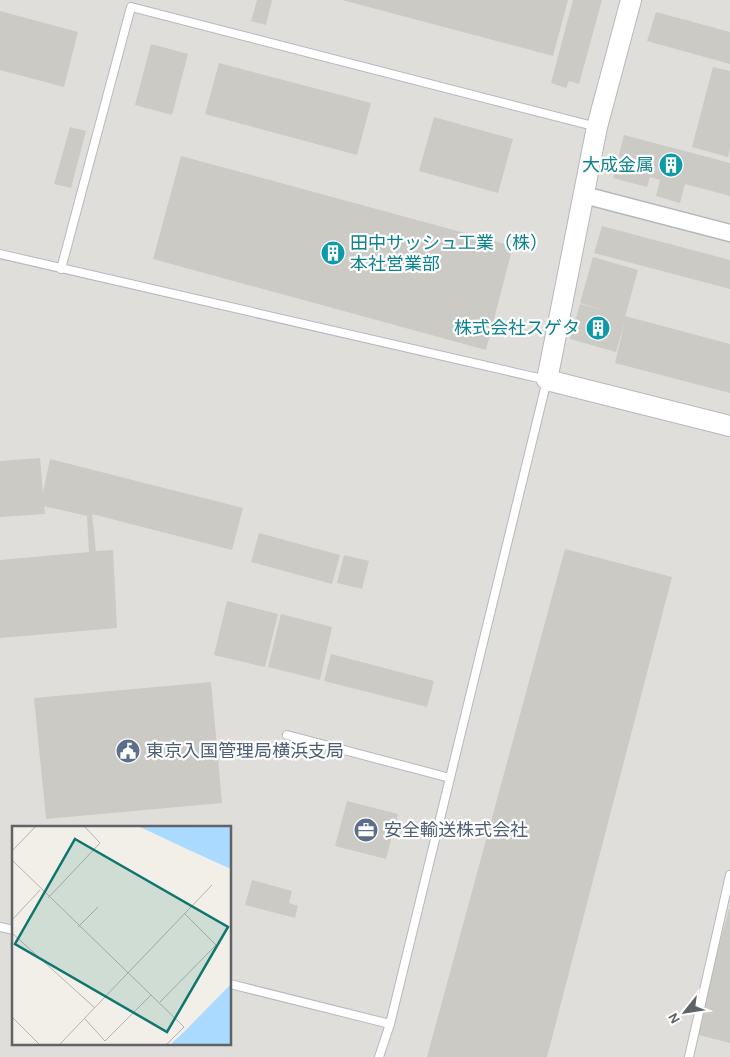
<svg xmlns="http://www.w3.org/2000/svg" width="730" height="1057" font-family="Karla,'Noto Sans JP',sans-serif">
  <rect width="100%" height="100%" fill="#f1efe8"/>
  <!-- industrial -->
  <path fill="#e0deda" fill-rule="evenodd" d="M0 0H730V1057H0ZM14 827H230V1043H14Z"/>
  <!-- building -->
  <g fill="#cccac5">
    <path d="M257 0H272L266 25 251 21Z"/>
    <path d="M342 0H568L553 56Z"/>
    <path d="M573 0H602L579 84 569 81 566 88 551 83Z"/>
    <path d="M0 11 78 32 64 87 0 70Z"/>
    <path d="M656 12 730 32V64L647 41Z"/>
    <path d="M151 44 188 54 172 115 135 105Z"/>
    <path d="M219 63 371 103 357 155 205 114Z"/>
    <path d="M713 67 730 71V147L728 157 692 147Z"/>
    <path d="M434 117 513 139 498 193 419 171Z"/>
    <path d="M70 127 86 131 71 188 54 184Z"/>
    <path d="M624 135 730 163V196L685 184 680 203 656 196 660 180 650 177 647 187 613 178Z"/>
    <path d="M181 156 513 246 486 350 153 259Z"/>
    <path d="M602 226 730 260V289L594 253Z"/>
    <path d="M593 257 638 270 625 317 580 303Z"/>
    <path d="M580 304 730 344V393L615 363 625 321 616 352 570 339Z"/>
    <path d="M40 458 43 493 50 459 243 508 232 550 92 514 96 551 113 550 117 628 0 638V560L89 552 87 516 44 506 45 514 0 517V461Z"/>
    <path d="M259 533 340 555 332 584 251 562Z"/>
    <path d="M565 549 672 577 547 1057H427Z"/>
    <path d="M344 555 369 561 362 589 337 583Z"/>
    <path d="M227 601 278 614 265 667 214 655Z"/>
    <path d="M281 614 332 627 320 680 268 667Z"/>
    <path d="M331 654 434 681 427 707 324 681Z"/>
    <path d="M211 682 222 803 46 819 34 698Z"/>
    <path d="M347 801 398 814 386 859 335 846Z"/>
    <path d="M252 880 292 891 289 903 298 906 295 918 245 905Z"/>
    <path d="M729 909H730V1043L695 1034Z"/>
  </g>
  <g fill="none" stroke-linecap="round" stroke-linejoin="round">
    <defs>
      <g id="service">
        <path d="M0 254 547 380 390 1024 379 1057"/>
        <path d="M61 269 131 7 597 127"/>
        <path d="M287 735 450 778"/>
        <path d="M0 927 14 930"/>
        <path d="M230 984 390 1024"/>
        <path d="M689 1057 730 875"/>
      </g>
      <path id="minor" d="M584 195 730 233"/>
      <path id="tertiary" d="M631 0 597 127 547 380 730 426"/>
    </defs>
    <!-- service casing -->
    <use href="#service" stroke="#b5b8bc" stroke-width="10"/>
    <!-- minor casing -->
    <use href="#minor" stroke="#b5b8bc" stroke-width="19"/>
    <!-- tertiary casing -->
    <use href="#tertiary" stroke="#b5b8bc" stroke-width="22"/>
    <!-- service -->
    <use href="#service" stroke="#fff" stroke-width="8"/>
    <!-- minor -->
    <use href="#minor" stroke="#fff" stroke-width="16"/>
    <!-- tertiary -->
    <use href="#tertiary" stroke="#fff" stroke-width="20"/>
  </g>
  <!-- icons -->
  <defs>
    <symbol id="building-disc" viewBox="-11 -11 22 22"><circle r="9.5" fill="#0f9aa8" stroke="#fff"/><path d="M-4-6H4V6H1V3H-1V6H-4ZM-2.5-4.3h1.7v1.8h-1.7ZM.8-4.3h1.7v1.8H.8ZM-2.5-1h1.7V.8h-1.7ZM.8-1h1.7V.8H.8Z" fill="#fff"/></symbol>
    <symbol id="civic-disc" viewBox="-11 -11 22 22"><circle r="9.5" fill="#5c6f8a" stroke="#fff"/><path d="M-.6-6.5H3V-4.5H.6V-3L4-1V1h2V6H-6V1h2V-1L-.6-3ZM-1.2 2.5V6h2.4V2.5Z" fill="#fff"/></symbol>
    <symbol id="office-disc" viewBox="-11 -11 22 22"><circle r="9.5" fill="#5c6f8a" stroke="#fff"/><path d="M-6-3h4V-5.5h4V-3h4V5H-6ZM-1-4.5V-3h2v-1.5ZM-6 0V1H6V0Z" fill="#fff"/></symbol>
  </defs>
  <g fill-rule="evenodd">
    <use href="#building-disc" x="657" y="151" width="28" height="28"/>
    <use href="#building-disc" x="319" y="239" width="28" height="28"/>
    <use href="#building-disc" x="584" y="314" width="28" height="28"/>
    <use href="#civic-disc" x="114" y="737" width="28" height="28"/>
    <use href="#office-disc" x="352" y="816" width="28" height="28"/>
  </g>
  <g text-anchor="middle" stroke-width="4.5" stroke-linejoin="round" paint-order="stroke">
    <!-- culture labels -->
    <g font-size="18" fill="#0d838f" stroke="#fff" text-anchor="end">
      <text x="654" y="171">大成金属</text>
      <text x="350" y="249" text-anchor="start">田中サッシュ工業（株）<tspan x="350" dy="21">本社営業部</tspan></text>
      <text x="580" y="334">株式会社スゲタ</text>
    </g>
    <!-- service labels -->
    <g font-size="18" fill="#4e5e75" stroke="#fff" text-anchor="start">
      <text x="146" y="757">東京入国管理局横浜支局</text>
      <text x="384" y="836">安全輸送株式会社</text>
    </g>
  </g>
  <!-- overview -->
  <g transform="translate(12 826)">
    <rect width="219" height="219" fill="#f1efe8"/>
    <path d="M126 0H219V43L177 24ZM219 158V218H159L173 205Z" fill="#aadaff"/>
    <path fill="none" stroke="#b3b3b1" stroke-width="1" d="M0 25 24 0M0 34 172 201 155 218M36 72 88 17 72 0M0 94 28 64M66 101 86 81M0 107 83 182M148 176 204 119 172 87M0 191 27 218M73 193 93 215 139 169M48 218 200 59"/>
    <path fill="#0f766e" fill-opacity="0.15" stroke="#0f766e" stroke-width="2.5" d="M63 13 216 101 155 206 3 118Z"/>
    <rect width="219" height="219" fill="none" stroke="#5f6368" stroke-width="2.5"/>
  </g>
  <!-- north arrow -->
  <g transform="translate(685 1012) rotate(240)" stroke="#ffffff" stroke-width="4" paint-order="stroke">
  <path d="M0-4L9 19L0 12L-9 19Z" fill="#5f6368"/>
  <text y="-8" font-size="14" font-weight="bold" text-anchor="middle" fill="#5f6368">N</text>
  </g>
</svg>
